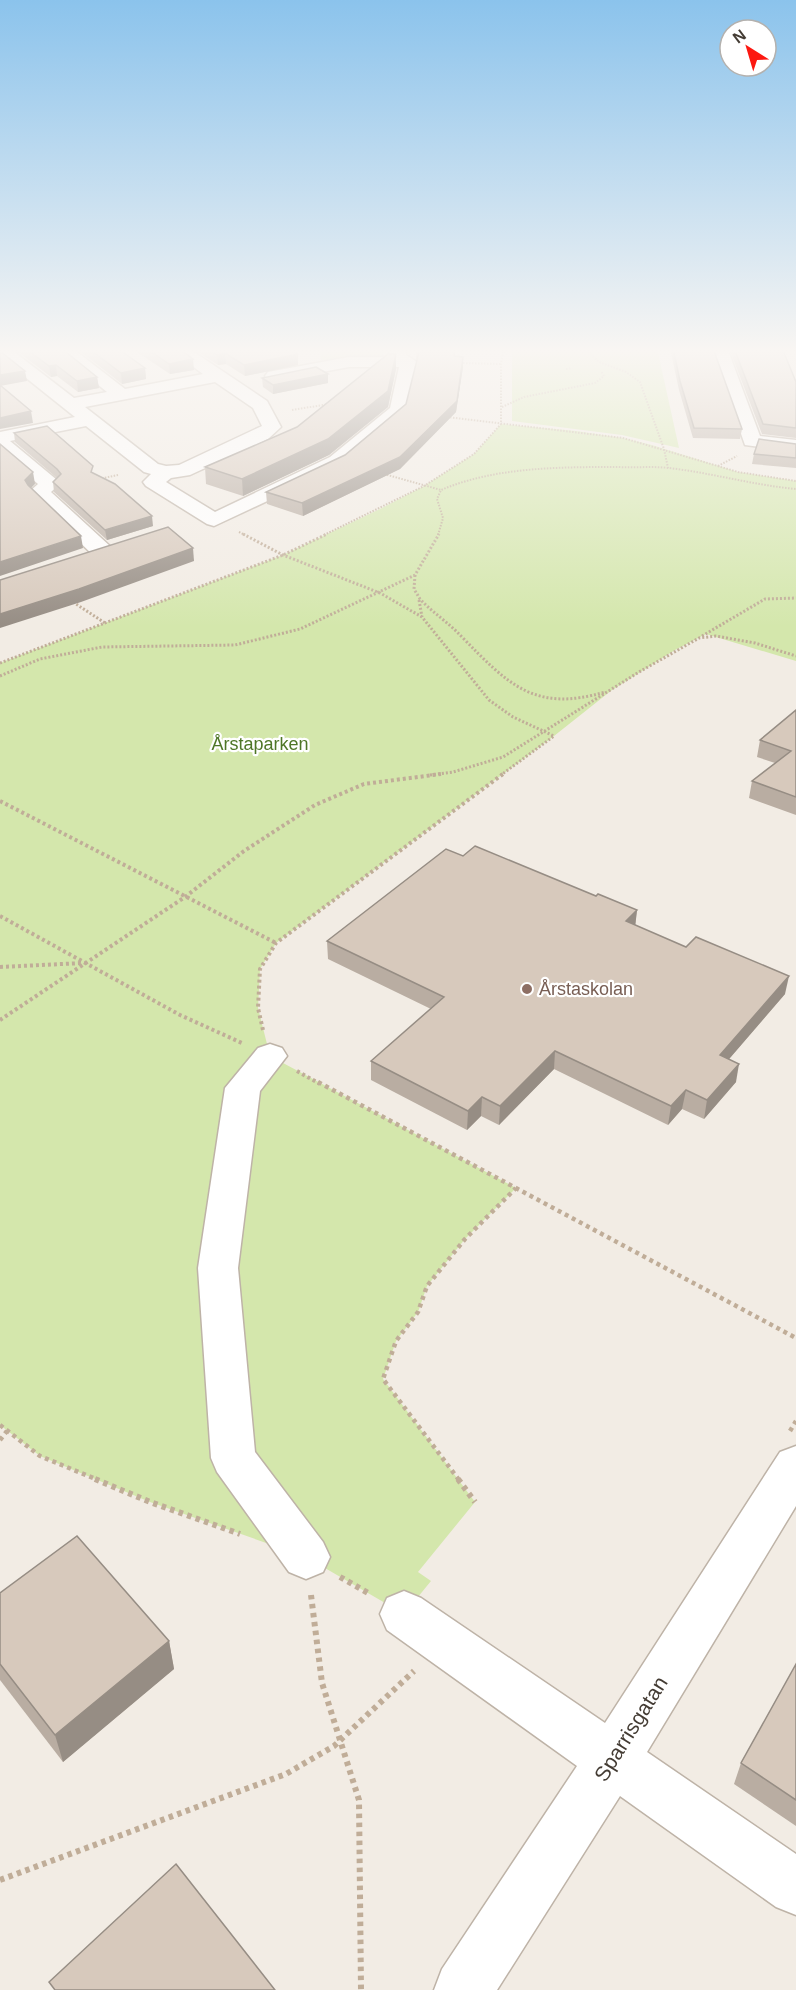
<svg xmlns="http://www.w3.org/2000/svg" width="796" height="1990" font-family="Arial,sans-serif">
  <rect width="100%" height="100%" fill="#f2ece4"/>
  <!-- green -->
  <g fill="#d4e7ac">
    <path d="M320 348H384L383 356 374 360H321Z"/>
    <path d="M512 348H657L679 448 622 435 512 421Z"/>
    <path d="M501 424 576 431 623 438 652 445 738 472 796 481V661L706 634 675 650 612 690 554 736 276 943 260 969 258 1008 270 1056 516 1188 465 1239 427 1286 418 1312 396 1341 383 1379 475 1502 418 1572 431 1581 404 1614 306 1557 150 1502 40 1456 0 1425V663L283 555 382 508 424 486 474 454Z"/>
  </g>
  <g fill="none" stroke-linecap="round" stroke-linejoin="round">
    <defs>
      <g id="minor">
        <path d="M0 348H9L74 398 107 392 53 348H72L125 389 203 374 168 348H188L267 401 281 427 268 439 190 475 171 478 166 482 215 512 330 457 390 408 399 367H349L274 381 268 380 265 376 268 372 349 357H389L390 348H406V355L417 362 405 414 344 465 214 526 207 524 146 486 143 482 151 474 144 472 86 426 10 441 57 480 60 484 51 492 111 547 114 552 111 557 103 559 95 557 32 496 29 492 38 484 0 452V432L75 417 0 357ZM215 382 253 408 262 426 179 465 166 466 158 464 85 407Z"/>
        <path d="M711 348H727L760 436 796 440V452L745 445Z"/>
        <path d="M270 1044 282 1048 287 1056 260 1091 238 1268 255 1452 323 1542 330 1557 323 1572 306 1579 289 1572 217 1472 211 1458 198 1268 225 1088 258 1048Z"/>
        <path d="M796 1446V1506L647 1752 796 1854V1915L776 1907 620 1796 497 1990H434L442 1969 577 1766 387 1630 380 1614 387 1598 404 1591 421 1598 605 1723 780 1452Z"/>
      </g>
    </defs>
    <!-- minor casing -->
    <use href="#minor" stroke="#beb3a7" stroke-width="3"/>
    <!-- path-far4 -->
    <g stroke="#c0ad98" stroke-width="2" stroke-dasharray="1.5 1.5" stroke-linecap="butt">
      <path d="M584 348 599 362 626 372 640 382 664 449 668 468"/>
      <path d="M460 363 501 364"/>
      <path d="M566 369 572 368"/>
      <path d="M502 407 524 397 595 383 604 376 601 371"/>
      <path d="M292 410 329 404"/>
      <path d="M447 417 623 438 738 472 796 481"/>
      <path d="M718 466 737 456"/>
      <path d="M384 474 441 490"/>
      <path d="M99 479 118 475"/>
      <path d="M239 532 245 535"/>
      <path d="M324 535 424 486 474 454 501 424V364L504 348"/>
      <path d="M438 535 443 518 437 499 441 490C495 467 559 467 618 467 635 468 652 466 669 468 712 473 753 485 796 489"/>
    </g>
    <!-- path-far3 -->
    <g stroke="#c0ad98" stroke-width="3" stroke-dasharray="2 2" stroke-linecap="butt">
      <path d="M243 534 283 555 380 593 422 617 489 700 513 717 554 736 501 775"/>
      <path d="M415 575 414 589 420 599C433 613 449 623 461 636 508 684 534 713 605 692"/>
      <path d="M419 600 422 617"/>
      <path d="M73 602 105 623"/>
      <path d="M702 636 765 599 796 598"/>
      <path d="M0 663 283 555 327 534"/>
      <path d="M0 676 40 659 102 647 235 645 300 629 415 575 439 534"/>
      <path d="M430 775 453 772 503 757 639 672 699 638 716 636 755 643 796 656"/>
    </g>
    <!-- path-far2 -->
    <g stroke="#c0ad98" stroke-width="4" stroke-dasharray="3 3" stroke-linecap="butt">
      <path d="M0 801 276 943"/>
      <path d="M0 916 180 1015 242 1043"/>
      <path d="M0 967 83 963"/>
      <path d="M0 1020 185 897 244 851 315 805 364 784 441 774"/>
      <path d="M263 1030 258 1008 260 969 276 943 503 774"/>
      <path d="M297 1071 320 1084"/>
    </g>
    <!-- path-far1 -->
    <g stroke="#c0ad98" stroke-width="4.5" stroke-dasharray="4 4" stroke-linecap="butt">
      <path d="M318 1082 796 1338"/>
      <path d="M0 1425 40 1456 98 1480"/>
      <path d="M790 1431 796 1421"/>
      <path d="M0 1440 7 1431"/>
      <path d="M459 1480 383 1379 396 1341 418 1312 427 1286 465 1239 516 1188"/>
    </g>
    <!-- path -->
    <g stroke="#c0ad98" stroke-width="6" stroke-dasharray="4.5 4.5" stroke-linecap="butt">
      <path d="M95 1479 150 1502 240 1534"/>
      <path d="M458 1479 475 1502"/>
      <path d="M340 1577 370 1594"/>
      <path d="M311 1595 322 1683 359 1800 361 1990"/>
      <path d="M0 1880 286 1774 334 1746 414 1671"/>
    </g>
    <!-- minor -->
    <use href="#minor" fill="#fff" fill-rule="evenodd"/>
  </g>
  <!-- wall -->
  <g fill="#b9ada2">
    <path d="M13 348H61L97 377 99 388 78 392 57 376 51 377Z"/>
    <path d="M76 348H117L145 368 146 379 122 384Z"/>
    <path d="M131 348H178L194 370 170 374Z"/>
    <path d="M192 348H287L298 365 245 376 226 364 218 365Z"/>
    <path d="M416 348H455V357L463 367 456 412 400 469 303 516 267 504 266 492 345 455 406 404 417 360 416 359Z"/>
    <path d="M670 348H713L742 429 740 439 693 438 679 390Z"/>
    <path d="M729 348H796V352L783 350 796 382V438L762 434Z"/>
    <path d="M396 369 388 407 329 455 243 496 206 484 205 467 297 427Z"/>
    <path d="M328 374V383L273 394 263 387 262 378Z"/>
    <path d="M14 433 94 474 153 526 107 540 54 492 53 482 57 478 15 442Z"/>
    <path d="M796 444V468L752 464 754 454Z"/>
    <path d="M796 710V815L749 798 752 781 775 763 757 757 760 740Z"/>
    <path d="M463 856 596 896 637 910 635 925 785 994 729 1059 736 1082 704 1119 682 1109 668 1125 554 1069 499 1125 481 1116 467 1130 371 1080V1061L431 1009 328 959 327 941Z"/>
    <path d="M0 1593 169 1641 174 1669 63 1762 0 1680Z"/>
    <path d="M796 1664V1826L734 1784 741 1763Z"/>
  </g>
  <!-- shaded-wall -->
  <g fill="#968d84">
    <path d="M225 353 226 364 218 365 217 355Z"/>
    <path d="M298 354V365L245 376 244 365Z"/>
    <path d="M396 354V369L388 407 329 455 243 496 242 479Z"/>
    <path d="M463 357V367L456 412 400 469 303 516 302 503Z"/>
    <path d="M193 359 194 370 170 374 169 364Z"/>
    <path d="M56 365 57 376 51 377 49 366Z"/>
    <path d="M145 368 146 379 122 384 121 373Z"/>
    <path d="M25 371 27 381 0 386V375Z"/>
    <path d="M328 374V383L273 394V385Z"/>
    <path d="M97 377 99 388 78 392 77 381Z"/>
    <path d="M31 411 33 423 0 429V418Z"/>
    <path d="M33 472 35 484 27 492 25 480Z"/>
    <path d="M152 516 153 526 107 540 105 530Z"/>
    <path d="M81 536 83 548 0 576V562Z"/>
    <path d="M193 548 194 561 81 602 0 628V614Z"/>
    <path d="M637 910 635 928 626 921Z"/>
    <path d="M789 976 785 994 717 1073 720 1055Z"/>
    <path d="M555 1051 554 1069 499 1125 500 1106Z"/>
    <path d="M739 1064 736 1082 704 1119 707 1100Z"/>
    <path d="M686 1090 682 1109 668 1125 671 1106Z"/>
    <path d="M482 1097 481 1116 467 1130 468 1111Z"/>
    <path d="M169 1641 174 1669 63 1762 55 1735Z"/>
  </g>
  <!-- building -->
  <g fill="#d7c9bc" stroke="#968d84" stroke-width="1.5">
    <path d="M25 348H61L97 377 77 381 56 365 49 366Z"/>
    <path d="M88 348H117L145 368 121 373Z"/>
    <path d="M146 348H178L193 359 169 364Z"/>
    <path d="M207 348H287L298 354 244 365 225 353 217 355Z"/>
    <path d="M416 348H455L454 356 463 357 457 401 400 457 302 503 266 492 345 455 406 404 419 352Z"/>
    <path d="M673 348H713L742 429 694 428 680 381Z"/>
    <path d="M734 348H782L796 382V428L763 424Z"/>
    <path d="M0 351 25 371 0 375Z"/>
    <path d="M388 354H396L388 391 328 439 242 479 205 467 297 427Z"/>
    <path d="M316 367 328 374 273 385 262 378Z"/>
    <path d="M0 385 31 411 0 418Z"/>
    <path d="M47 426 93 466 91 472 115 484 152 516 105 530 53 482 61 474 57 469 14 433Z"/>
    <path d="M759 439 796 444V458L754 454Z"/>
    <path d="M0 444 33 472 25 480 28 485 81 536 0 562Z"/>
    <path d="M168 527 193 548 79 589 0 614V580Z"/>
    <path d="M796 710V797L752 781 791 751 760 740Z"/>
    <path d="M475 846 596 896 598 894 637 910 626 921 686 947 696 937 789 976 720 1055 739 1064 707 1100 686 1090 671 1106 555 1051 500 1106 482 1097 468 1111 371 1061 444 997 327 941 446 849 463 856Z"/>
    <path d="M77 1536 169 1641 55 1735 0 1664V1593Z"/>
    <path d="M796 1664V1800L741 1763Z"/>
    <path d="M176 1864 275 1990H55L49 1982Z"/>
  </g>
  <!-- sky -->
  <linearGradient id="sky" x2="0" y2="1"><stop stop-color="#8bc3ec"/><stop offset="0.56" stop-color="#f9f6f3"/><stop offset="1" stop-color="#f9f6f3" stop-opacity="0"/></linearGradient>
  <rect width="796" height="627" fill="url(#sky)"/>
  <!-- markers -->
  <circle fill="#8d6e63" stroke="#fff" stroke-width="2" cx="527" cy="989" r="6"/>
  <g text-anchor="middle" stroke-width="4.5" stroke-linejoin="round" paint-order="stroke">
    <!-- park labels -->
    <g font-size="18" fill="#4e7627" stroke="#fff">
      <text x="260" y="750">Årstaparken</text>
    </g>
    <!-- education labels -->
    <g font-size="18" fill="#785e54" stroke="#fff" text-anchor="start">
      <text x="539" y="995">Årstaskolan</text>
    </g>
    <!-- near-street labels -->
    <g font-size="21" fill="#443c34" stroke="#fff">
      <text transform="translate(631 1729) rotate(-58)" y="7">Sparrisgatan</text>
    </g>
  </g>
  <!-- north arrow -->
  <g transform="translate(748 48) rotate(323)"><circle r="28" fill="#ffffff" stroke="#b4b1ae" stroke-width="1.5"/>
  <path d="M0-4.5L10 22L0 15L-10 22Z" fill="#fc1811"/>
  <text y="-9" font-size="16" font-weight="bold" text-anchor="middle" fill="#443c34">N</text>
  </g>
</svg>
